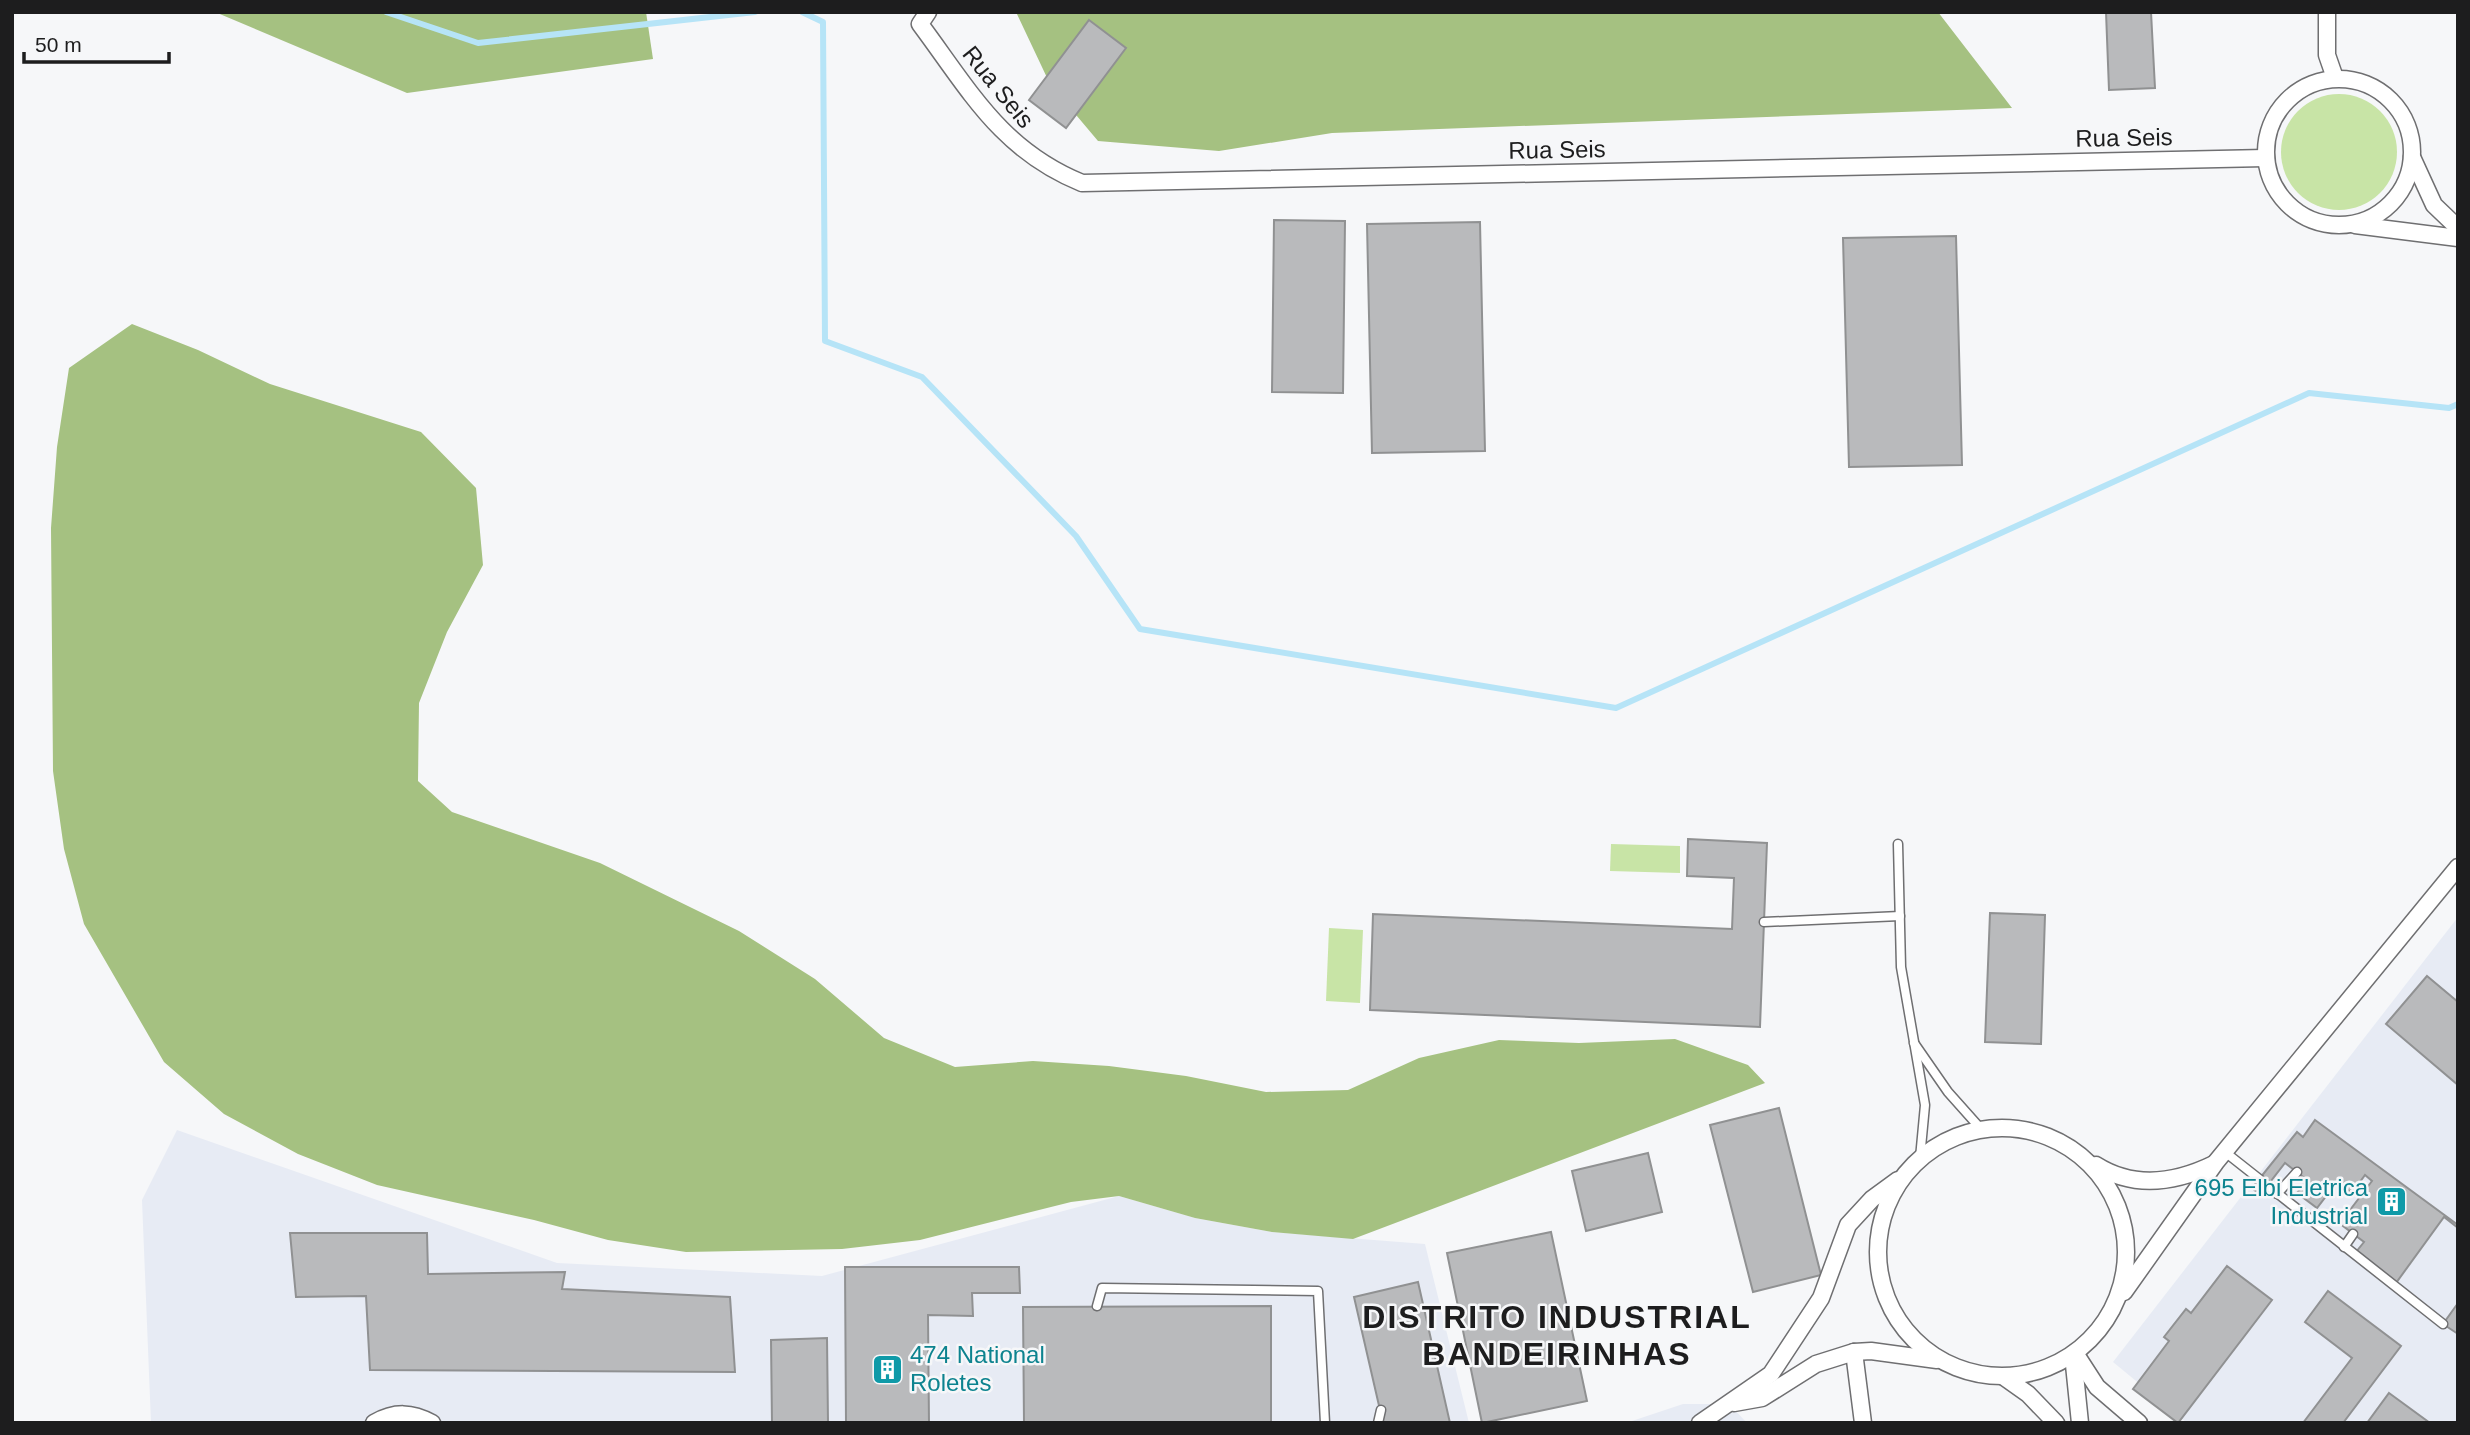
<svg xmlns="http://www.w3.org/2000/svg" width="2470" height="1435" font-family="Arial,sans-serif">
  <rect width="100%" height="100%" fill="#f6f7f9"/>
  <!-- built -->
  <g fill="#e7ebf4">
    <path d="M2458 917V1423H2187L2113 1362Z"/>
    <path d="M177 1130 557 1263 822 1276 1119 1196 1195 1218 1272 1232 1425 1244 1469 1423H151L142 1200Z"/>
    <path d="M1683 1404H1729L1747 1423H1626Z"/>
  </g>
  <!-- green -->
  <g fill="#c8e4a6">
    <circle cx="2339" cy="152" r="58"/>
    <path d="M1611 844 1680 846V873L1610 871Z"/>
    <path d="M1329 928 1363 930 1360 1003 1326 1001Z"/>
  </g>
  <!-- forest -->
  <g fill="#a5c181">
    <path d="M215 12H646L653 59 407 93Z"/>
    <path d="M1016 12H1938L2012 108 1332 133 1219 151 1098 141 1050 84Z"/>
    <path d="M132 324 198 350 270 384 421 432 476 488 483 565 447 632 419 703 418 781 452 812 600 863 739 931 815 979 884 1038 955 1067 1033 1061 1109 1066 1186 1076 1266 1092 1348 1090 1419 1058 1499 1040 1579 1043 1675 1039 1748 1065 1765 1083 1353 1239 1272 1232 1195 1218 1119 1196 1071 1202 920 1240 842 1249 686 1252 608 1240 534 1220 377 1185 298 1154 224 1114 164 1062 84 924 64 849 53 771 51 528 57 447 69 368Z"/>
  </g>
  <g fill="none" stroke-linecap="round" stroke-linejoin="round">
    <!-- stream -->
    <g stroke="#b6e4f7" stroke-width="6">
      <path d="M386 12 478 43 755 12"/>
      <path d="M802 12 823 22 825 341 922 377 1076 536 1140 629 1616 708 2309 393 2449 408 2458 404"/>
    </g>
  </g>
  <!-- building -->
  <g fill="#b9babc" stroke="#909192" stroke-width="2">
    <path d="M2106 12H2151L2155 88 2109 90Z"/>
    <path d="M1089 20 1126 48 1066 128 1029 100Z"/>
    <path d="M1274 220 1345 221 1343 393 1272 392Z"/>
    <path d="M1480 222 1485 451 1372 453 1367 224Z"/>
    <path d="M1956 236 1962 465 1849 467 1843 238Z"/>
    <path d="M1688 839 1767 843 1760 1027 1370 1010 1373 914 1732 929 1734 878 1687 876Z"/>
    <path d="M1990 913 2045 915 2041 1044 1985 1042Z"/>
    <path d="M2427 976 2458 1002V1085L2386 1024Z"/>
    <path d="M1779 1108 1821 1275 1753 1292 1710 1125Z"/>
    <path d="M2315 1120 2458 1225V1228L2444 1217 2396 1283 2356 1252 2364 1242 2343 1226 2350 1216 2347 1214 2372 1181 2365 1175 2352 1193 2337 1182 2317 1208 2297 1193 2307 1180 2285 1163 2260 1195 2252 1188 2297 1132 2303 1137Z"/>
    <path d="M1648 1153 1662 1212 1586 1231 1572 1171Z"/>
    <path d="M1551 1232 1587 1401 1482 1423 1447 1253Z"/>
    <path d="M290 1233H427L428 1274 565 1272 562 1289 730 1297 735 1372 370 1370 366 1296 296 1297Z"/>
    <path d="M2227 1266 2272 1300 2178 1423 2133 1389 2169 1341 2164 1337 2186 1309 2191 1313Z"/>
    <path d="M845 1267H1019L1020 1293H972L973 1316 928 1315 929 1423H846Z"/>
    <path d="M1418 1282 1450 1423H1383L1354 1297Z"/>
    <path d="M2328 1291 2401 1346 2343 1423H2303L2352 1358 2305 1322Z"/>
    <path d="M2458 1303V1334L2443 1324Z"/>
    <path d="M1271 1306V1423H1024L1023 1307Z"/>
    <path d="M827 1338 828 1423H772L771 1340Z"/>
    <path d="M2389 1393 2430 1423H2367Z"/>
  </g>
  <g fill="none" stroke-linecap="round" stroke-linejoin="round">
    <defs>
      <g id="service">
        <path d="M1898 844 1901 967 1925 1105 1920 1158"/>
        <path d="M1764 922 1900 916"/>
        <path d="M1914 1043 1948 1092 1981 1129"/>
        <path d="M2225 1152 2443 1324"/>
        <path d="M2277 1194 2297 1172"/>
        <path d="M2344 1247 2353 1234"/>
        <path d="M1097 1306 1102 1288 1318 1291 1325 1423"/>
        <path d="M1378 1423 1381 1410"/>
      </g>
      <g id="minor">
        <path d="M928 12 920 24C970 91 1001 150 1082 183L2265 158"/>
        <path d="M2327 12V55L2335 78"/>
        <circle cx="2339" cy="152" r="73"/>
        <path d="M2412 157 2434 205 2458 228"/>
        <path d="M2355 225 2458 238"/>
        <circle cx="2002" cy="1252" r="124"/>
        <path d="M2096 1165C2134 1189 2175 1183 2214 1164"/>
        <path d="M2124 1292 2216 1162 2458 867"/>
        <path d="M1854 1352 1863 1423"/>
        <path d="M2075 1353 2097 1387 2139 1423"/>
        <path d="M2073 1355 2080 1423"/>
        <path d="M2004 1377 2028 1394 2056 1423"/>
        <path d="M1734 1403 1762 1398 1816 1364 1854 1352 1871 1351 1937 1360"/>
        <path d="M374 1423C395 1411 412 1412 432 1423"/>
        <path d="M1700 1423 1771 1374 1821 1298 1848 1225 1872 1199 1898 1180"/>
      </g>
    </defs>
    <!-- service casing -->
    <use href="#service" stroke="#6f6f71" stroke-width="11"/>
    <!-- minor casing -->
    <use href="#minor" stroke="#6f6f71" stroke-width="19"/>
    <!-- service -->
    <use href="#service" stroke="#fff" stroke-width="8"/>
    <!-- minor -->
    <use href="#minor" stroke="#fff" stroke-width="16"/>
  </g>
  <!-- icons -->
  <defs>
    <symbol id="building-square" viewBox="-11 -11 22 22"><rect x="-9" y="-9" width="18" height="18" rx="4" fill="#0f9aa8" stroke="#f6f7f9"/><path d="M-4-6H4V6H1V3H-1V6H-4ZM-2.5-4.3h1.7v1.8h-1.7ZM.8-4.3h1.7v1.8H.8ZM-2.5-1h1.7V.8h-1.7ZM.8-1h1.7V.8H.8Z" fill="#fff"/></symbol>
  </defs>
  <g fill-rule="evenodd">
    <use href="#building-square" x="2374" y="1184" width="35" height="35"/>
    <use href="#building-square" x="870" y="1352" width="35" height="35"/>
  </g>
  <g text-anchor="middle" stroke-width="5" stroke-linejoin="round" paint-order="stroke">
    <!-- street labels -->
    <g font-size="24" fill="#1d1d1e" stroke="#f6f7f9">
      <text transform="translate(998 87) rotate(51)" y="8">Rua Seis</text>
      <text transform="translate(2124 138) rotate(-1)" y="8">Rua Seis</text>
      <text transform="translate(1557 150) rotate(-1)" y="8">Rua Seis</text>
    </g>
    <!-- culture labels -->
    <g font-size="24" fill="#0d838f" stroke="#f6f7f9" text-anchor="end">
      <text x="2368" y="1196">695 Elbi Eletrica<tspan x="2368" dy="28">Industrial</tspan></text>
      <text x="910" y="1363" text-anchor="start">474 National<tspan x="910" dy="28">Roletes</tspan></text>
    </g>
    <!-- district labels -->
    <g font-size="32" font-weight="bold" letter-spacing="2" fill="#1d1d1e" stroke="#f6f7f9">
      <text x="1557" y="1328">DISTRITO INDUSTRIAL<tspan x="1557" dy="37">BANDEIRINHAS</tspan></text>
    </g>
  </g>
  <!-- border -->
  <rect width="2470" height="1435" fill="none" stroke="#1d1d1e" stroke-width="28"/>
  <!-- scale -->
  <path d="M24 52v10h145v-10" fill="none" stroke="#1d1d1e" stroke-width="3.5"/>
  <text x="35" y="52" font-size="21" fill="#1d1d1e" stroke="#f6f7f9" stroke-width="5" paint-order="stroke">50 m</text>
</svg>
